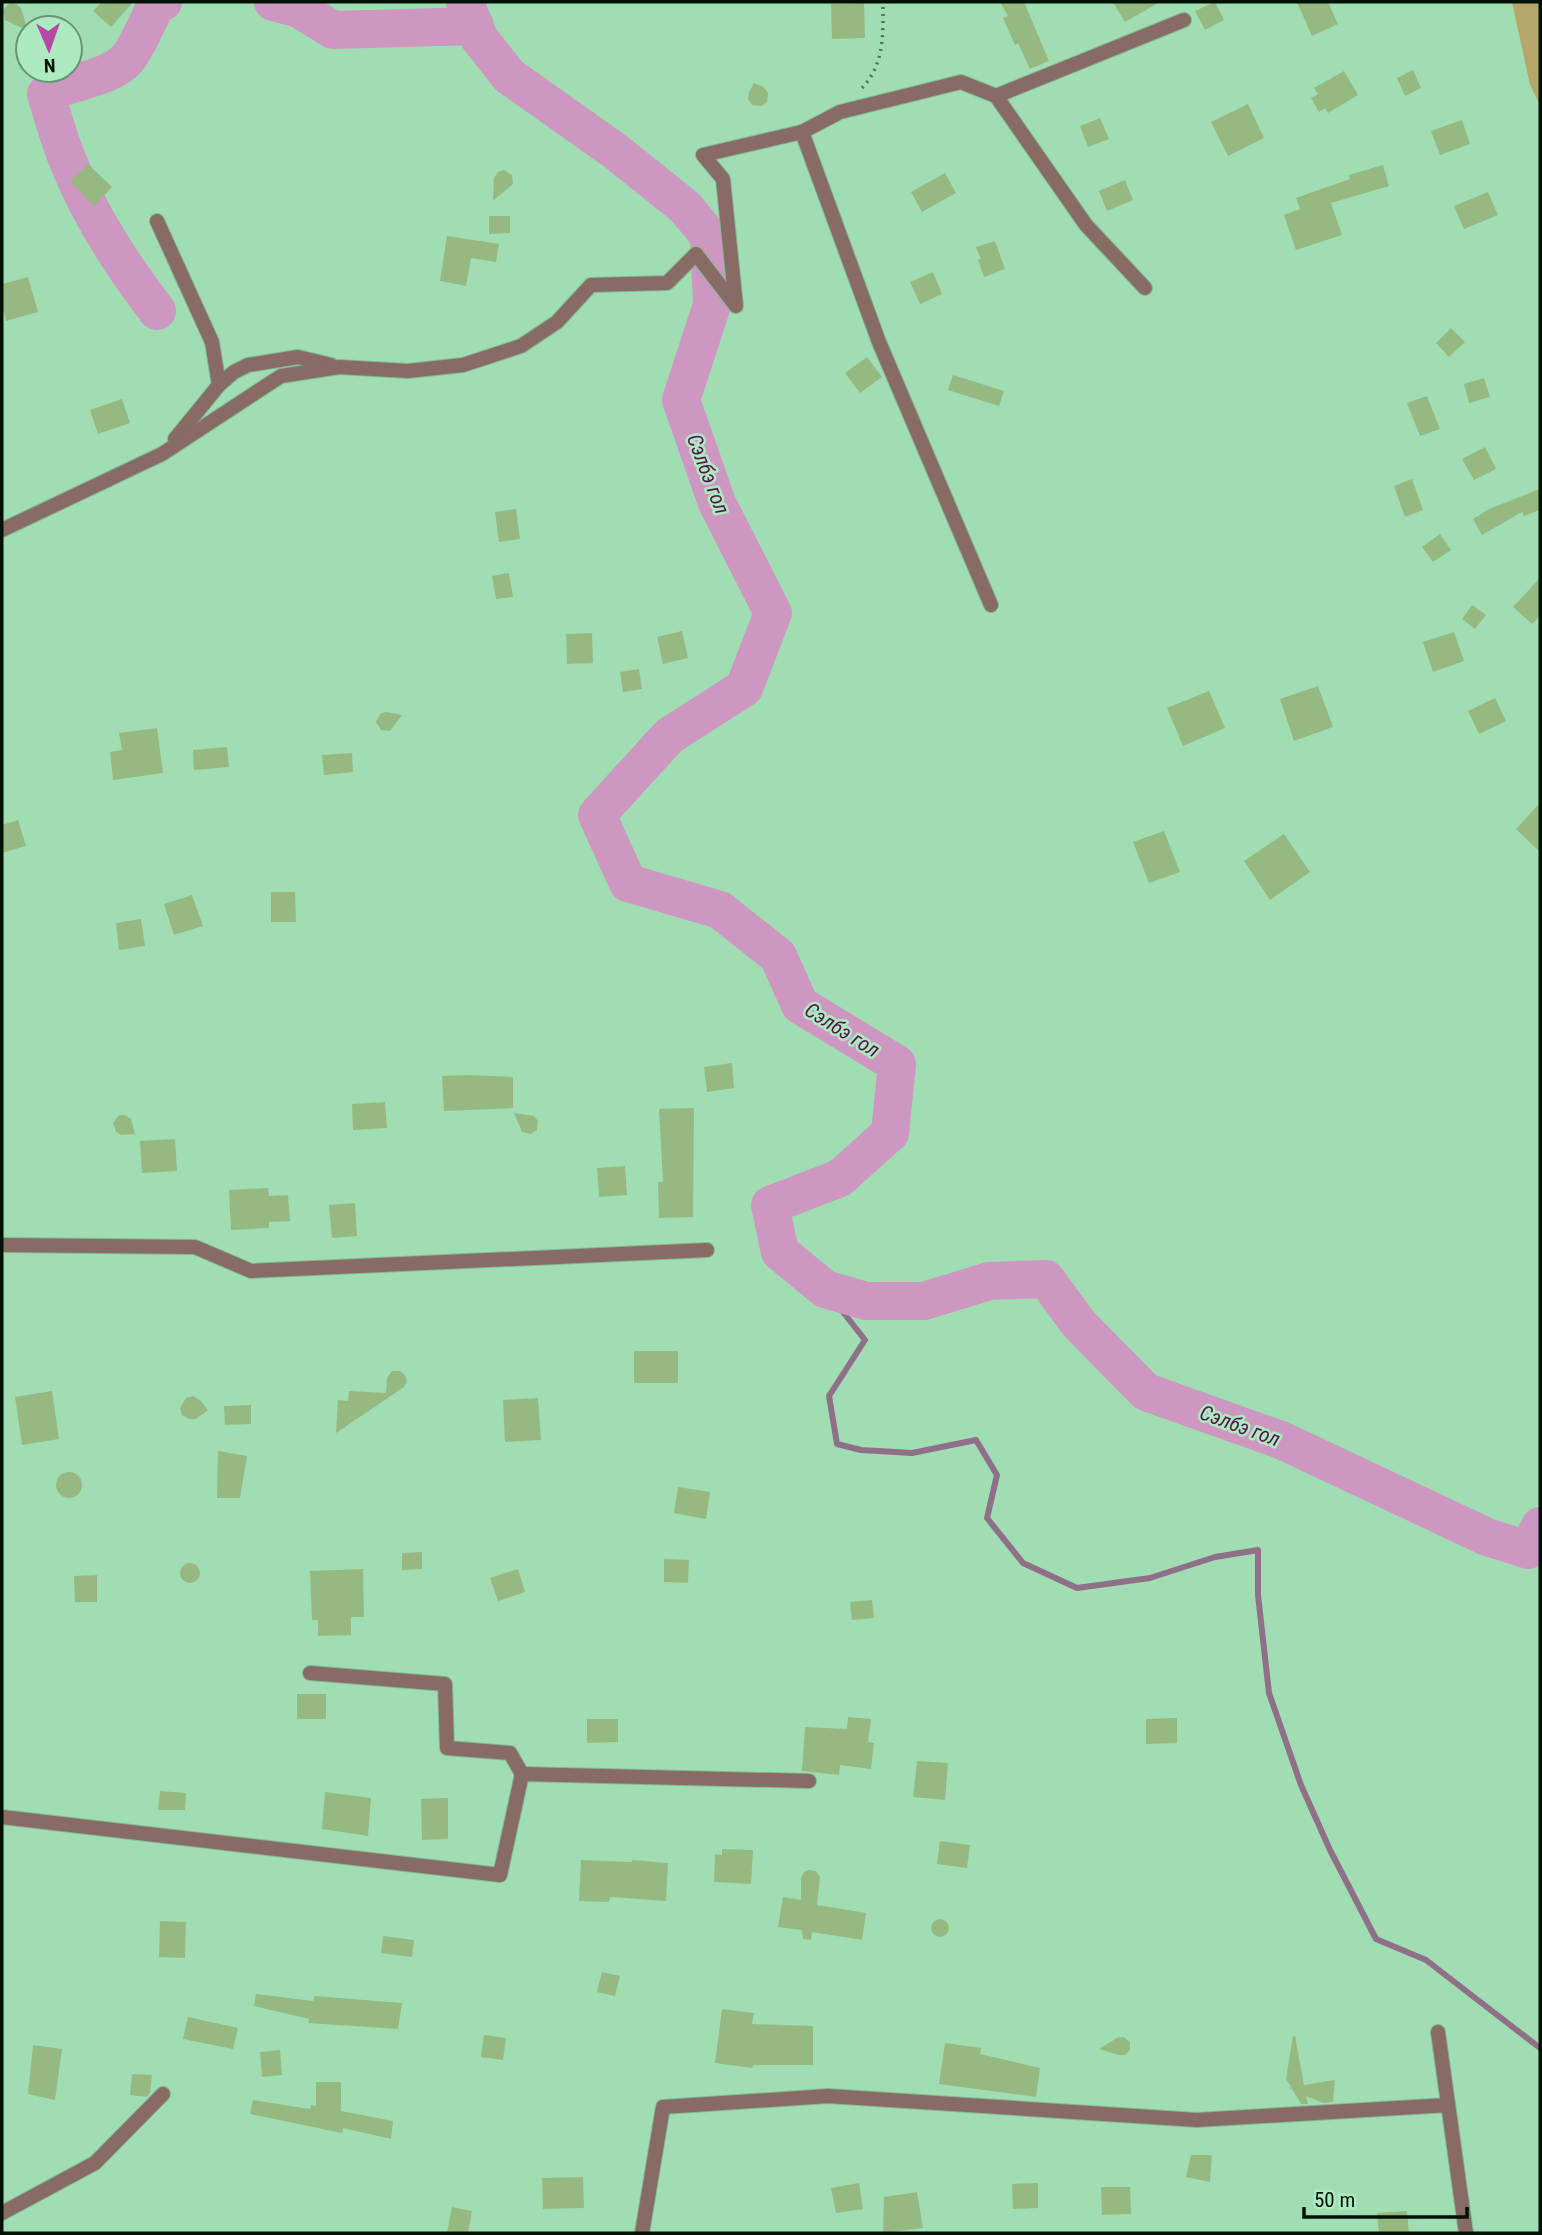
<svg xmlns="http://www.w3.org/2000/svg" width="1542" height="2235" font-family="'Roboto Condensed',sans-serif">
  <rect width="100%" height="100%" fill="#a0ddb3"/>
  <!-- green -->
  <path fill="#b7a66b" d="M1512 2H1540V105L1530 85Z"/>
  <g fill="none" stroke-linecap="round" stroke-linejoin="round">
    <!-- stream -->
    <path stroke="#906f89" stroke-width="6" d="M825 1289 865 1340 829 1396 837 1444 861 1450 912 1453 976 1440 997 1475 987 1518 1023 1563 1077 1588 1150 1578 1215 1557 1258 1550V1595L1269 1693 1301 1785 1330 1850 1376 1939 1426 1960 1540 2048"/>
    <!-- river -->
    <g stroke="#ce97c2" stroke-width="38">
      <path d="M273 2 299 9 333 30 475 26"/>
      <path d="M465 2 479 38 509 76 615 151 685 207 709 236 712 305 681 400 717 503 773 613 744 688 669 736 597 815 628 883 720 910 778 956 800 1005 897 1064 890 1133 840 1178 770 1205 780 1252 825 1289 866 1301H924L989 1281 1046 1279 1079 1324 1146 1392 1281 1440 1487 1537 1528 1550 1540 1526"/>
      <path d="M157 311C122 265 89 215 68 161 59 140 53 117 46 94 69 81 111 79 128 58 139 44 148 20 157 3L163 2"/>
    </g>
  </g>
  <!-- building -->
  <g fill="#96b981">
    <path d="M102 2H133L111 27 93 11Z"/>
    <path d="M1000 2H1024L1049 61 1030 69 1018 43 1015 45 1003 18 1008 16Z"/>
    <path d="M1113 2H1160L1125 22Z"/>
    <path d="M1215 2 1224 20 1205 30 1195 11Z"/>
    <path d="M1297 2H1328L1338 24 1312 36Z"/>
    <path d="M10 3 16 4 21 8 28 31 5 20 3 10Z"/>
    <path d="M864 3 865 38 832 39 831 4Z"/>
    <path d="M1413 70 1421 88 1405 96 1397 78Z"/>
    <path d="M1344 71 1358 95 1328 113 1325 108 1319 112 1311 98 1318 94 1314 88Z"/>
    <path d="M754 83 764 87 768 93 767 102 762 106 752 105 748 99 749 92Z"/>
    <path d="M1248 104 1264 138 1228 156 1211 122Z"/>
    <path d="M1100 118 1109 139 1088 147 1080 126Z"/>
    <path d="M1462 120 1470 144 1440 155 1431 131Z"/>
    <path d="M88 164 112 187 94 206 70 181Z"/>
    <path d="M1383 165 1389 186 1331 203 1342 235 1296 250 1284 215 1300 209 1296 198 1350 179 1349 175Z"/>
    <path d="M504 170 512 175 513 184 493 201 494 178 498 172Z"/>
    <path d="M945 173 956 193 922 212 911 192Z"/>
    <path d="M1125 180 1133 200 1107 211 1099 191Z"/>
    <path d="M1488 192 1498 215 1464 229 1454 206Z"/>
    <path d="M489 216H510V233L489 234Z"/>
    <path d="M447 236 499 244 496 262 471 258 466 286 440 281Z"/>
    <path d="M995 241 1005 269 984 277 978 260 981 259 976 247Z"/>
    <path d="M933 272 942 294 920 304 910 282Z"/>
    <path d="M28 277 38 312 6 321 2 305V284Z"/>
    <path d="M1451 328 1465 342 1449 357 1436 343Z"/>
    <path d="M867 357 882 377 860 393 845 373Z"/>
    <path d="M953 375 1004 391 999 406 948 390Z"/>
    <path d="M1484 378 1490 397 1469 403 1464 384Z"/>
    <path d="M1427 396 1440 429 1420 436 1407 403Z"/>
    <path d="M122 399 130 423 98 434 90 410Z"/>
    <path d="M1485 447 1496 469 1474 480 1462 459Z"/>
    <path d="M1412 479 1423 510 1405 517 1394 486Z"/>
    <path d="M1540 489V510L1524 516 1522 512 1482 535 1473 519 1489 509Z"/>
    <path d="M516 509 520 539 499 542 495 512Z"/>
    <path d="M1440 534 1451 550 1433 562 1422 547Z"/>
    <path d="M509 573 513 597 496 599 492 576Z"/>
    <path d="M1540 578V616L1532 624 1513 607Z"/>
    <path d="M1472 605 1486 615 1475 629 1462 619Z"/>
    <path d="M682 631 688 658 663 664 657 637Z"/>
    <path d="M1454 632 1464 661 1433 672 1423 642Z"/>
    <path d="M592 633 593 663 567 664 566 634Z"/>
    <path d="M639 669 642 689 623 692 620 672Z"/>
    <path d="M1318 686 1333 727 1294 741 1280 699Z"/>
    <path d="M1209 691 1225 728 1183 746 1167 708Z"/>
    <path d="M1495 698 1506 721 1479 734 1468 711Z"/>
    <path d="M386 712 402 715 390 731 381 730 376 722 381 713Z"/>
    <path d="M157 728 163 773 113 780 110 752 122 750 119 733Z"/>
    <path d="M227 747 229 767 194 770 193 750Z"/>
    <path d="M352 753 353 772 324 775 322 755Z"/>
    <path d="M1540 803V852L1516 829Z"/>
    <path d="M18 820 26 846 2 853V825Z"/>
    <path d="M1164 831 1180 872 1149 883 1133 842Z"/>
    <path d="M1284 834 1310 872 1270 900 1244 861Z"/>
    <path d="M271 892H295L296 922H271Z"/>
    <path d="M192 895 203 926 174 935 164 904Z"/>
    <path d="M141 919 145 946 119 950 116 923Z"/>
    <path d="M732 1063 734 1088 707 1092 704 1067Z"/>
    <path d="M467 1075 513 1077V1108L444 1111 442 1076Z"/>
    <path d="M385 1102 387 1128 353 1130 352 1104Z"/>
    <path d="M694 1108 693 1217 659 1218 658 1182H663L659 1109Z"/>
    <path d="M514 1113 534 1116 538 1121 537 1130 531 1134 522 1132Z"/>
    <path d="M119 1115H125L131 1119 135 1134 121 1135 116 1132 113 1123Z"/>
    <path d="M175 1139 177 1171 142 1173 140 1141Z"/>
    <path d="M625 1166 627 1195 599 1197 597 1168Z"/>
    <path d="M268 1188 269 1196 288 1195 290 1221 269 1222V1228L231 1230 229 1190Z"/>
    <path d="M355 1203 357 1236 332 1238 329 1205Z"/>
    <rect x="634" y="1351" width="44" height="32"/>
    <path d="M392 1371H400L405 1375 407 1381 404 1387 336 1433 338 1400 348 1401 349 1391 386 1393 387 1378Z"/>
    <path d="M52 1391 59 1439 22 1445 15 1397Z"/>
    <path d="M193 1396 200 1400 208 1410 196 1419H189L182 1415 180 1408 186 1398Z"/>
    <path d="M538 1398 541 1440 505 1442 503 1400Z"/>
    <path d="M251 1405V1424L225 1425 224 1406Z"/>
    <path d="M218 1451 247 1456 240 1498H217Z"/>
    <circle cx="69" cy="1485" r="13"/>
    <path d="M678 1487 710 1492 706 1519 674 1513Z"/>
    <path d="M422 1552V1569L402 1570V1553Z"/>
    <path d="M664 1559 689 1560 688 1583 664 1582Z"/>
    <circle cx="190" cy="1573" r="10"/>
    <path d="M363 1569 364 1617H351V1635L318 1636V1620H312L310 1571Z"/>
    <path d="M518 1569 525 1592 498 1601 490 1578Z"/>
    <path d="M97 1575V1602H75L74 1576Z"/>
    <path d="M872 1600 874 1618 852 1620 850 1602Z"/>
    <rect x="297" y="1694" width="29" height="25"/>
    <path d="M848 1717 871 1719 868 1742 874 1743 871 1769 840 1765 839 1775 802 1771 805 1727 847 1729Z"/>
    <path d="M1177 1718V1743L1146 1744V1719Z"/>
    <path d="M587 1719H618V1742L587 1743Z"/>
    <path d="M917 1761 948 1763 945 1800 913 1797Z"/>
    <path d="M160 1791 186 1793 185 1810H158Z"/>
    <path d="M325 1792 371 1798 368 1836 322 1829Z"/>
    <path d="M448 1798V1839L422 1840 421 1799Z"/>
    <path d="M940 1841 970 1845 967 1868 937 1864Z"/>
    <path d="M722 1849 753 1850 751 1884 714 1882 715 1854 722 1855Z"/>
    <path d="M581 1860 632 1862V1860L668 1863 666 1901 610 1897 609 1902 579 1901Z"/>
    <path d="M809 1870 816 1871 820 1877 817 1905 866 1913 862 1940 812 1932 811 1940 803 1939 802 1930 778 1927 783 1897 801 1900V1878L804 1872Z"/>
    <circle cx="940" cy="1928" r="9"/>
    <path d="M160 1921 186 1922 185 1958 159 1957Z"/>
    <path d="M383 1936 414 1940 412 1957 381 1953Z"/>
    <path d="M602 1972 620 1976 615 1996 597 1992Z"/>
    <path d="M256 1994 313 2001 314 1996 402 2003 398 2029 308 2023 309 2019 254 2006Z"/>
    <path d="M722 2009 754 2013 752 2024 813 2026V2065H753L752 2068 715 2063Z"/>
    <path d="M188 2017 238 2028 233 2049 183 2039Z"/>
    <path d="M484 2035 506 2038 503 2060 481 2057Z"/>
    <path d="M1293 2036H1295L1304 2085 1335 2080 1333 2102 1323 2103 1306 2096 1308 2104H1301L1292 2089 1289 2088 1291 2087 1286 2079Z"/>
    <path d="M1124 2037 1130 2042V2050L1125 2055H1119L1099 2049 1117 2038Z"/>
    <path d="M945 2043 981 2048 980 2054 1040 2068 1036 2097 939 2084Z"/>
    <path d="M33 2045 62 2049 55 2100 28 2094Z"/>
    <path d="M280 2050 282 2075 262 2077 260 2052Z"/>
    <path d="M132 2074 152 2075 150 2093 147 2097 130 2095Z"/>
    <path d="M316 2082H341V2111L393 2121 391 2139 343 2128 342 2133 250 2114 253 2100 310 2109 311 2105 316 2106Z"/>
    <path d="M1191 2155H1212L1210 2182 1186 2177Z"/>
    <path d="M583 2177 584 2208 543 2209 542 2178Z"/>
    <path d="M859 2183 863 2209 836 2213 831 2188Z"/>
    <path d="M1038 2183V2208L1013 2209 1012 2184Z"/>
    <path d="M1101 2187H1130L1131 2214 1102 2215Z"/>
    <path d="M917 2192 923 2228 883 2233 884 2197Z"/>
    <path d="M452 2207 472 2211 468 2233H447Z"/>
    <path d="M1407 2211 1409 2233H1379L1377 2213Z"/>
  </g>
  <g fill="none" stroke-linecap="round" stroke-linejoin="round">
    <defs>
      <g id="minor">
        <path d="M996 96 1184 20"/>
        <path d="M802 132 840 112 961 82 996 96 1086 225 1145 288"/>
        <path d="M157 221 212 342 219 385"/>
        <path d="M175 439 219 385 234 372 248 365 298 357 331 365"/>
        <path d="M2 530 162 454 281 376 339 367 408 371 463 365 521 346 557 322 591 285 667 283 696 254 736 306 723 179 703 155 802 132 879 342 991 605"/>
        <path d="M2 1245 195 1247 251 1271 707 1250"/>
        <path d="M310 1673 445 1684 447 1748 510 1753 522 1774"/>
        <path d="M2 1817 500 1875 522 1774 809 1781"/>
        <path d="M1438 2032 1466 2233"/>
        <path d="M2 2213 95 2163 163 2094"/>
        <path d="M642 2233 663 2107 828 2096 1197 2120 1448 2105"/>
      </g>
    </defs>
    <!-- minor casing -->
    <use href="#minor" stroke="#83b894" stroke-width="16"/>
    <!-- path -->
    <path stroke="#4f765b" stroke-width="3.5" stroke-dasharray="2 5" stroke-linecap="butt" d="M862 88C885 64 883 33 883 2"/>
    <!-- minor -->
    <use href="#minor" stroke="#886b64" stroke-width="14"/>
  </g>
  <g text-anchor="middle" stroke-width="5" stroke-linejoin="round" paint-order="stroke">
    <!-- water labels -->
    <g font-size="21" font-style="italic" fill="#56154d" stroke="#adeac0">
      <text transform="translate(708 474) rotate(69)" y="7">Сэлбэ гол</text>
      <text transform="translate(842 1030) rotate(32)" y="7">Сэлбэ гол</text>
      <text transform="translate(1240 1426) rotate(20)" y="7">Сэлбэ гол</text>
    </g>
  </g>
  <!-- border -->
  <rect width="1542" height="2235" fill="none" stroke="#001205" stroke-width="7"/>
  <!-- north arrow -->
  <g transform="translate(49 49) rotate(178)"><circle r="33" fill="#adeac0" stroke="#689475" stroke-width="2"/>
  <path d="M0-5L12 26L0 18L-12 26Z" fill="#b748a6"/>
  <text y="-10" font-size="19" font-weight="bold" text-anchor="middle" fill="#001205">N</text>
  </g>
  <!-- scale -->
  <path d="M1304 2207v10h163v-10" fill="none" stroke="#001205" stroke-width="3.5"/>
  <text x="1314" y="2207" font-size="21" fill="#001205" stroke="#adeac0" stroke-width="5" paint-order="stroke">50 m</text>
</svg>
